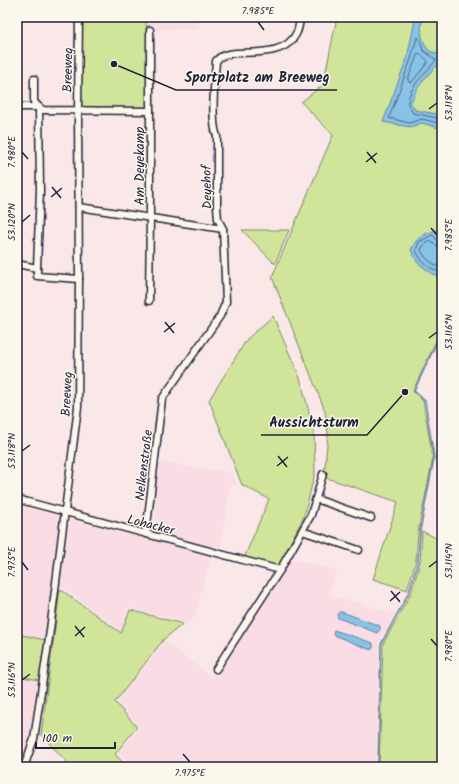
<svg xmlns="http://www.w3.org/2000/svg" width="459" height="784" font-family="Kalam,sans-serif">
  <rect width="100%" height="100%" fill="#fae7e7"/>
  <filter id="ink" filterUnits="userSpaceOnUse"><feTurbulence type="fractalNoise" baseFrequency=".025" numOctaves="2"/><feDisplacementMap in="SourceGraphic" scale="8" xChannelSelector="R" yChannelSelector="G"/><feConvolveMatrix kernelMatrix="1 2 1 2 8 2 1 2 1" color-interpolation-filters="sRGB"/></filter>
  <g filter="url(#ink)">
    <!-- built -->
    <g fill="#f9dce4">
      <path d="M147 17H198L199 29H147Z"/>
      <path d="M159 462 232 473 237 485H230L220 548 214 546 194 617 186 623 128 607 120 630 60 585 69 520 154 541Z"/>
      <path d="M17 503 60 517 47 627 34 712 30 737 19 767H17Z"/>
      <path d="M290 558 337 571 328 595 395 614 379 643 376 767H131L118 753 141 727 117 701 165 642 209 675 218 674Z"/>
    </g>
    <!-- green -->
    <g fill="#d0e59a" stroke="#79846a">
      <path d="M85 17H146L148 108H80L82 20Z"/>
      <path d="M337 17H442V328L413 391 423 401 433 458 418 532 416 561 407 590 373 579 398 502 324 477 328 434 325 411 272 277 333 135 301 102 323 85Z"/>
      <path d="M242 230H289L275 264Z"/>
      <path d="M273 316 300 378 314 431 315 473 304 516 278 567 244 558 269 499 242 485 209 400 247 339Z"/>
      <path d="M422 531 442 541V767H379L383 644 411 593 420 563Z"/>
      <path d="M60 589 121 633 130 610 183 624 164 639 115 702 137 727 115 754 127 767H72L41 735Z"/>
      <path d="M17 634 45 640 39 680 17 676Z"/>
    </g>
    <!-- water -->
    <g fill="#88c2e7" stroke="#5f82a2">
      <path d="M414 17H424C419 25 421 40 427 48 429 52 436 53 440 55L442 61C429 73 416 86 411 103L415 110 442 115V129L422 123 410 127 383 122 407 58 415 20Z"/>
      <path d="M436 230 442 241V277L432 274 417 262 411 250C417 237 422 235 436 230Z"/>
      <path d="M339 612H342L380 626V629L377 633 338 618 337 615Z"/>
      <path d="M334 630 373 643V648L371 650 336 636 333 634Z"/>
    </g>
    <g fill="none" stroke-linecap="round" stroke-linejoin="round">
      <!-- shore -->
      <g stroke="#4b6280" stroke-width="1">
        <path d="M418 54C421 54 427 59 428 62L412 82 410 83 408 80Z"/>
        <path d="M442 119 413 113 408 104C408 86 427 73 436 60L423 50 419 38 417 37 411 59 389 118 409 123 422 119 442 124"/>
        <path d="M442 242 438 241 434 236 432 235 419 242 416 250C420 262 430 269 442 273"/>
        <path d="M442 247 437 246 430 241 423 246 421 250C425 259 433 265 442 268"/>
      </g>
      <!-- stream -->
      <path stroke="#5f82a2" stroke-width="1.5" d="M378 767 381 644 409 592 418 562 420 531 434 458 425 401 414 391 442 331"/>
      <defs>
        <g id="minor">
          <path d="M34 79V102L39 107 40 190 37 268"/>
          <path d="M17 107H39L43 110 150 111"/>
          <path d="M79 207 223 229"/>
          <path d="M17 264 37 268V276L79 279"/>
          <path d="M149 301 150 217V30"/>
          <path d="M17 499 280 570"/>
          <path d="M316 499 371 518"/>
          <path d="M302 531 359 550"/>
          <path d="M146 534 162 399 220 316 226 302 223 229 218 219 217 207V136C210 121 215 78 216 61 222 54 228 54 236 53 257 52 287 55 297 32 299 28 299 22 301 17"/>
          <path d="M216 669 280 570 302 531 311 515 323 474"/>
          <path d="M24 767 34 739 49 638 78 407 79 279 78 110 79 17"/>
        </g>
      </defs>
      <!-- minor casing -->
      <use href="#minor" stroke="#22223b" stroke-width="9"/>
      <!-- minor -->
      <use href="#minor" stroke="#fbf7ec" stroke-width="6"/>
    </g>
  </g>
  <!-- ticks -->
  <path fill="none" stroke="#22223b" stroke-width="1.5" d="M258 22 264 30M429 109 437 103M22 152 28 159M367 152 376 163M366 162 377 153M52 187 61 198M51 197 62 188M22 222 30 215M431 228 437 235M165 322 174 333M164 332 175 323M429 338 437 332M22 451 30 445M278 456 287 467M277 466 288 457M22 562 28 570M429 567 437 561M391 591 400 602M390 601 400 592M75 626 84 637M75 636 85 627M431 639 437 646M22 680 30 674M183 754 190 762"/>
  <g text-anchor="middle" stroke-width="3" stroke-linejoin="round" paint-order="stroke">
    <!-- street labels -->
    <g font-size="13" fill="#22223b" stroke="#fbf7ec">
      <text transform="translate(67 70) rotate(-89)" y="5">Breeweg</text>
      <text transform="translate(139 166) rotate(-90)" y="5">Am Deyekamp</text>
      <text transform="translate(206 187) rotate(-91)" y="5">Deyehof</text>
      <text transform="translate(66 394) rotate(-87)" y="5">Breeweg</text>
      <text transform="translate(143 465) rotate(-83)" y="5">Nelkenstraße</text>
      <text transform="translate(151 524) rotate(14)" y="5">Lohacker</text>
    </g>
  </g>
  <!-- callouts -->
  <path fill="none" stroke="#22223b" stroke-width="1.5" d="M114 64L176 90H337M405 392L367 435H261"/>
  <g fill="#22223b" stroke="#fbf7ec" stroke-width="1.5">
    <circle cx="114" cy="64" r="4"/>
    <circle cx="405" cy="392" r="4"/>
  </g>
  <g font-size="14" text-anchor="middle" font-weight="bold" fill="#22223b" stroke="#fbf7ec" stroke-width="3" stroke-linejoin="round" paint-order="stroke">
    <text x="257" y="82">Sportplatz am Breeweg</text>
    <text x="314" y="427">Aussichtsturm</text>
  </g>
  <!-- margin -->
  <rect width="459" height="784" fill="none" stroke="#fbf7ec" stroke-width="44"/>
  <!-- scale -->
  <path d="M36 742v6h79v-6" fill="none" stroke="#22223b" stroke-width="2"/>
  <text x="42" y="742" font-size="12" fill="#22223b" stroke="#fbf7ec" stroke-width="3" paint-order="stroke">100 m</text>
  <rect x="22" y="22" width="415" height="740" fill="none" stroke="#22223b" stroke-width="1.5"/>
  <g font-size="10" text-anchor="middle" fill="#22223b">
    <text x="258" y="14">7.985°E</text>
    <text transform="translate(448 103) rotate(-90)" y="4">53.118°N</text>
    <text transform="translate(11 152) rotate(-90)" y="4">7.980°E</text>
    <text transform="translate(11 222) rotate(-90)" y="4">53.120°N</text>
    <text transform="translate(448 235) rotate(-90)" y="4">7.985°E</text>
    <text transform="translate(448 332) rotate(-90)" y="4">53.116°N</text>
    <text transform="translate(11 451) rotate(-90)" y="4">53.118°N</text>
    <text transform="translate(448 561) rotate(-90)" y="4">53.114°N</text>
    <text transform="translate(11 562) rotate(-90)" y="4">7.975°E</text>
    <text transform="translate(448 646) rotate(-90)" y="4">7.980°E</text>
    <text transform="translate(11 680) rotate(-90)" y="4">53.116°N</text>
    <text x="190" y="776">7.975°E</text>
  </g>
</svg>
